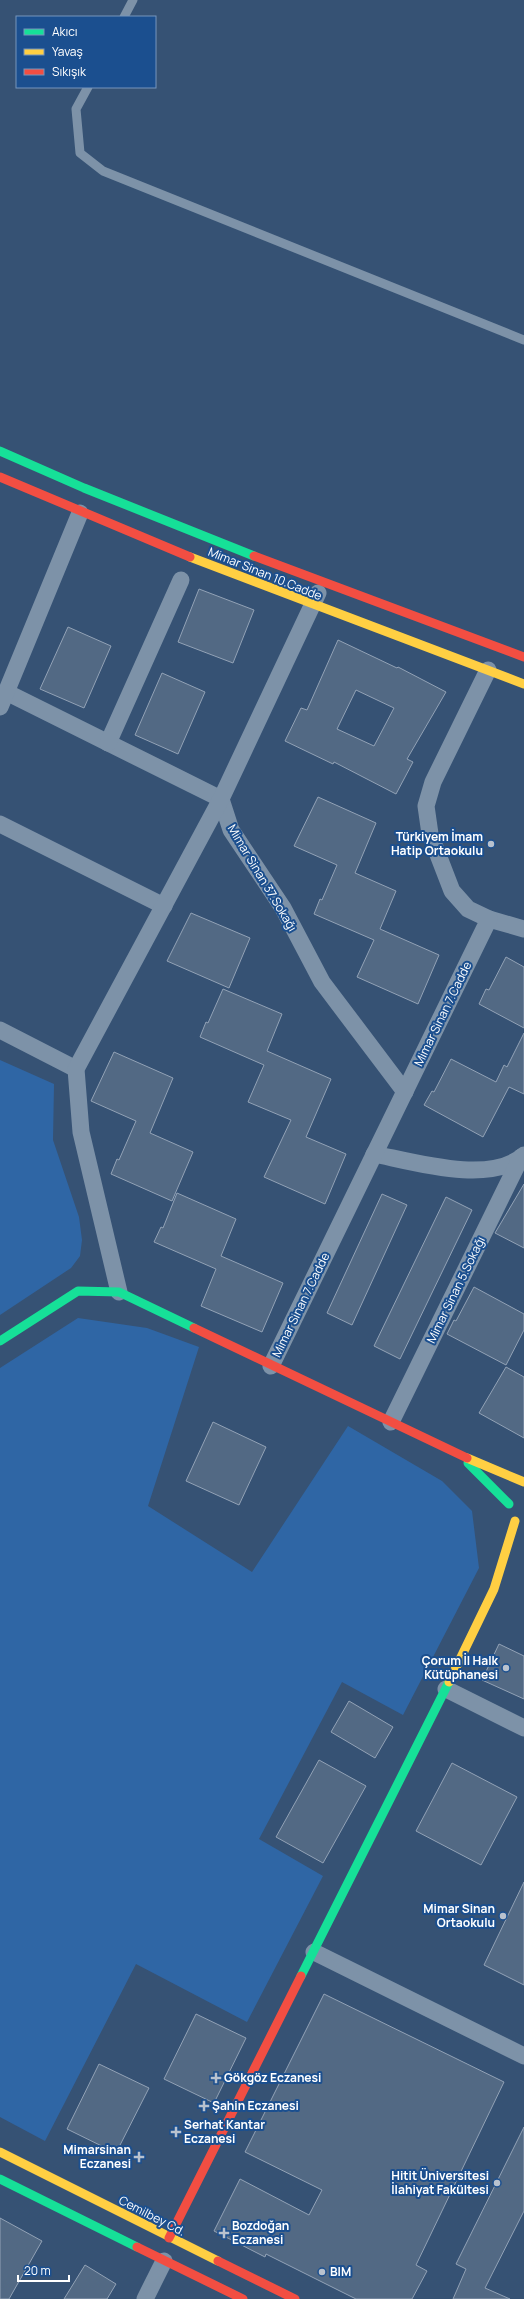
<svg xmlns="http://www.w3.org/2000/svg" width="524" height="2299" font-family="Manrope,sans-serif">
  <rect width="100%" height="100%" fill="#365274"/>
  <!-- green -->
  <g fill="#2f66a5">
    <path d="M0 1060 54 1084 53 1140 79 1217 82 1240 80 1256 71 1268 0 1315Z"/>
    <path d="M78 1318 147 1328 199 1347 148 1506 252 1572 348 1426 442 1481 472 1511 479 1568 403 1715 342 1682 259 1839 323 1876 247 2022 136 1964 45 2141 0 2117V1368Z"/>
  </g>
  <!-- building -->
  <g fill="#526984" stroke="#92a2b6" fill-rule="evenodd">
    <path d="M199 589 254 610 233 663 178 642Z"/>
    <path d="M68 627 111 646 84 708 40 689Z"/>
    <path d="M338 640 397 668 398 667 446 692 407 759 413 762 396 794 334 762 333 764 285 741 301 708 307 710ZM356 690 394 708 374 746 337 729Z"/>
    <path d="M162 673 205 692 178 754 135 735Z"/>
    <path d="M318 797 376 823 355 873 396 891 380 929 439 955 418 1004 357 977 374 940 314 914 320 899 322 900 337 865 294 846Z"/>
    <path d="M191 913 250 938 229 988 167 961Z"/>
    <path d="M506 957 524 967V1028L479 1004 486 989 489 990Z"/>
    <path d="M223 989 282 1014 267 1051 331 1079 306 1137 346 1154 325 1204 264 1177 291 1120 248 1102 264 1065 200 1037 206 1022 208 1023Z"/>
    <path d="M524 1033V1094L509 1087 483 1137 424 1105 432 1091 434 1092 451 1059 496 1082 504 1065 507 1067Z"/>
    <path d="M114 1052 173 1078 150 1133 193 1152 172 1201 111 1174 117 1159 119 1160 136 1121 91 1101Z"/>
    <path d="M524 1184V1248L495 1233Z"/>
    <path d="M177 1193 236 1219 221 1256 283 1283 262 1332 201 1306 216 1269 154 1242 161 1227 163 1228Z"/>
    <path d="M382 1194 407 1205 352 1325 327 1313Z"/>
    <path d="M446 1197 472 1210 400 1359 374 1346Z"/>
    <path d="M474 1287 524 1314V1330L506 1365 447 1334 454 1320 456 1321Z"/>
    <path d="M506 1367 524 1377V1438L479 1413Z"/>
    <path d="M213 1422 266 1447 239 1505 186 1481Z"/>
    <path d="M499 1644 524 1656V1699L482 1680Z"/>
    <path d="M349 1701 393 1727 375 1758 331 1732Z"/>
    <path d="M319 1760 366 1786 323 1863 276 1837Z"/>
    <path d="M452 1763 517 1797 481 1865 416 1831Z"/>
    <path d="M524 1882V1985L484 1965Z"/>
    <path d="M324 1994 504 2082 416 2265 427 2271 412 2299H356L266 2254 265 2257 214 2231 240 2179 309 2215 322 2190 245 2152Z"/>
    <path d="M196 2014 246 2038 214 2103 164 2079Z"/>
    <path d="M99 2064 149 2088 116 2153 67 2129Z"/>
    <path d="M524 2127V2211L485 2288 510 2299H453L466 2269 456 2264Z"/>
    <path d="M0 2218 42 2241 9 2299H0Z"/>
    <path d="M85 2265 116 2284 107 2299H64Z"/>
  </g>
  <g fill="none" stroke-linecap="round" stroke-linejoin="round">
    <!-- lane -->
    <g stroke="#7d92a8" stroke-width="9">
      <path d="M124 17 133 0"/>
      <path d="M88 87 76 109 80 153 103 171 524 340"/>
    </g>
    <!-- street -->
    <g stroke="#7d92a8" stroke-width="17">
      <path d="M6 692 221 799 231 830 283 908 322 982 405 1092"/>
      <path d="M0 707 80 513"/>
      <path d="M108 743 181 580"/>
      <path d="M0 824 164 906"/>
      <path d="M489 919 524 929"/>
      <path d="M0 1030 76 1069"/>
      <path d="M374 1154C414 1162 491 1185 524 1155"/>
      <path d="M119 1292 81 1132 76 1069 221 799 318 593"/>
      <path d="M271 1366 489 919 468 909 452 891 430 834 426 806 433 782 488 670"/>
      <path d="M391 1422 521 1157"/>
      <path d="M446 1689 524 1728"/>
      <path d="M314 1952 524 2056"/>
      <path d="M145 2299 164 2261"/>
    </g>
    <!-- fast -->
    <g stroke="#16e098" stroke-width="9">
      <path d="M0 451 84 488 254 556"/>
      <path d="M0 1341 78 1291 119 1292 194 1328"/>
      <path d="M468 1463 509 1504"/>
      <path d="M301 1976 449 1682"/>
      <path d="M0 2179 137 2247"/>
    </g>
    <!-- slow -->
    <g stroke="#ffcf43" stroke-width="9">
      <path d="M190 557 524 684"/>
      <path d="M467 1458 524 1482"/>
      <path d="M449 1682 494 1589 515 1521"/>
      <path d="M0 2152 218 2261"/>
    </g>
    <!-- jam -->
    <g stroke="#f24e42" stroke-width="9">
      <path d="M0 477 190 557"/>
      <path d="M254 556 524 657"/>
      <path d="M194 1328 467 1458"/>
      <path d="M169 2238 301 1976"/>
      <path d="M137 2247 243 2299"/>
      <path d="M218 2261 295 2299"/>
    </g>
  </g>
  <!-- markers -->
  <g fill="#b9c2ce" stroke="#1b4f8f" stroke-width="1.5">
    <circle cx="491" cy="844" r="4"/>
    <circle cx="506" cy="1668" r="4"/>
    <circle cx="503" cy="1916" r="4"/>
    <path d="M214 2072h4v4h4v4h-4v4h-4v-4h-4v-4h4z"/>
    <path d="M202 2100h4v4h4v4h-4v4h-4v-4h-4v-4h4z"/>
    <path d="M174 2126h4v4h4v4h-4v4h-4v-4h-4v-4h4z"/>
    <path d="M137 2151h4v4h4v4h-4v4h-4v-4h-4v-4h4z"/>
    <circle cx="497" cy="2183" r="4"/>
    <path d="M222 2227h4v4h4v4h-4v4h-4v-4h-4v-4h4z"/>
    <circle cx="322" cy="2272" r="4"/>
  </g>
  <g text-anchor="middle" stroke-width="4" stroke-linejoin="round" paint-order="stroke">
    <!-- street labels -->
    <g font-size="12" fill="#fff" stroke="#1b4f8f">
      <text transform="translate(265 574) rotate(22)" y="4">Mimar Sinan 10.Cadde</text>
      <text transform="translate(262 878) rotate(59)" y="4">Mimar Sinan 37.Sokağı</text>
      <text transform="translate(443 1014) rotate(-64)" y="4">Mimar Sinan 7.Cadde</text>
      <text transform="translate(456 1290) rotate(-64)" y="4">Mimar Sinan 5.Sokağı</text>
      <text transform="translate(301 1305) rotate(-64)" y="4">Mimar Sinan 7.Cadde</text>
      <text transform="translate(152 2216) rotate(27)" y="4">Cemilbey Cd.</text>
    </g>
    <!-- poi labels -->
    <g font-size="12" font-weight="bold" fill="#fff" stroke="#1b4f8f" text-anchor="end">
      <text x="483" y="841">Türkiyem İmam<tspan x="483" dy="14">Hatip Ortaokulu</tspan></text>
      <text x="498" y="1665">Çorum İl Halk<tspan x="498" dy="14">Kütüphanesi</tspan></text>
      <text x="495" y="1913">Mimar Sinan<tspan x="495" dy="14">Ortaokulu</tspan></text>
      <text x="224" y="2082" text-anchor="start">Gökgöz Eczanesi</text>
      <text x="212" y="2110" text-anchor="start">Şahin Eczanesi</text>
      <text x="184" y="2129" text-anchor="start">Serhat Kantar<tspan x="184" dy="14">Eczanesi</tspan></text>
      <text x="131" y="2154">Mimarsinan<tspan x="131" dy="14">Eczanesi</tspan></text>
      <text x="489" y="2180">Hitit Üniversitesi<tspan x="489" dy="14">İlahiyat Fakültesi</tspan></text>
      <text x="232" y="2230" text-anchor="start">Bozdoğan<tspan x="232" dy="14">Eczanesi</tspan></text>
      <text x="330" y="2276" text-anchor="start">BIM</text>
    </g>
  </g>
  <!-- legend -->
  <rect x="16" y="16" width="140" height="72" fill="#1b4f8f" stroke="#7695bc"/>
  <rect x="24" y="29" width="20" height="6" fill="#16e098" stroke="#7695bc"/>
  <text x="52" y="36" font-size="12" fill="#ffffff">Akıcı</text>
  <rect x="24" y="49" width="20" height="6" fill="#ffcf43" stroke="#7695bc"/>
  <text x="52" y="56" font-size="12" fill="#ffffff">Yavaş</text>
  <rect x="24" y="69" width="20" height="6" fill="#f24e42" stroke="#7695bc"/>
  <text x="52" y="76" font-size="12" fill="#ffffff">Sıkışık</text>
  <!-- scale -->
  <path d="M18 2275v6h51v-6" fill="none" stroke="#ffffff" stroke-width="2"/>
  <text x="24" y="2275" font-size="12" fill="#ffffff" stroke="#1b4f8f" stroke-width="3" paint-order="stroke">20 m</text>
</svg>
